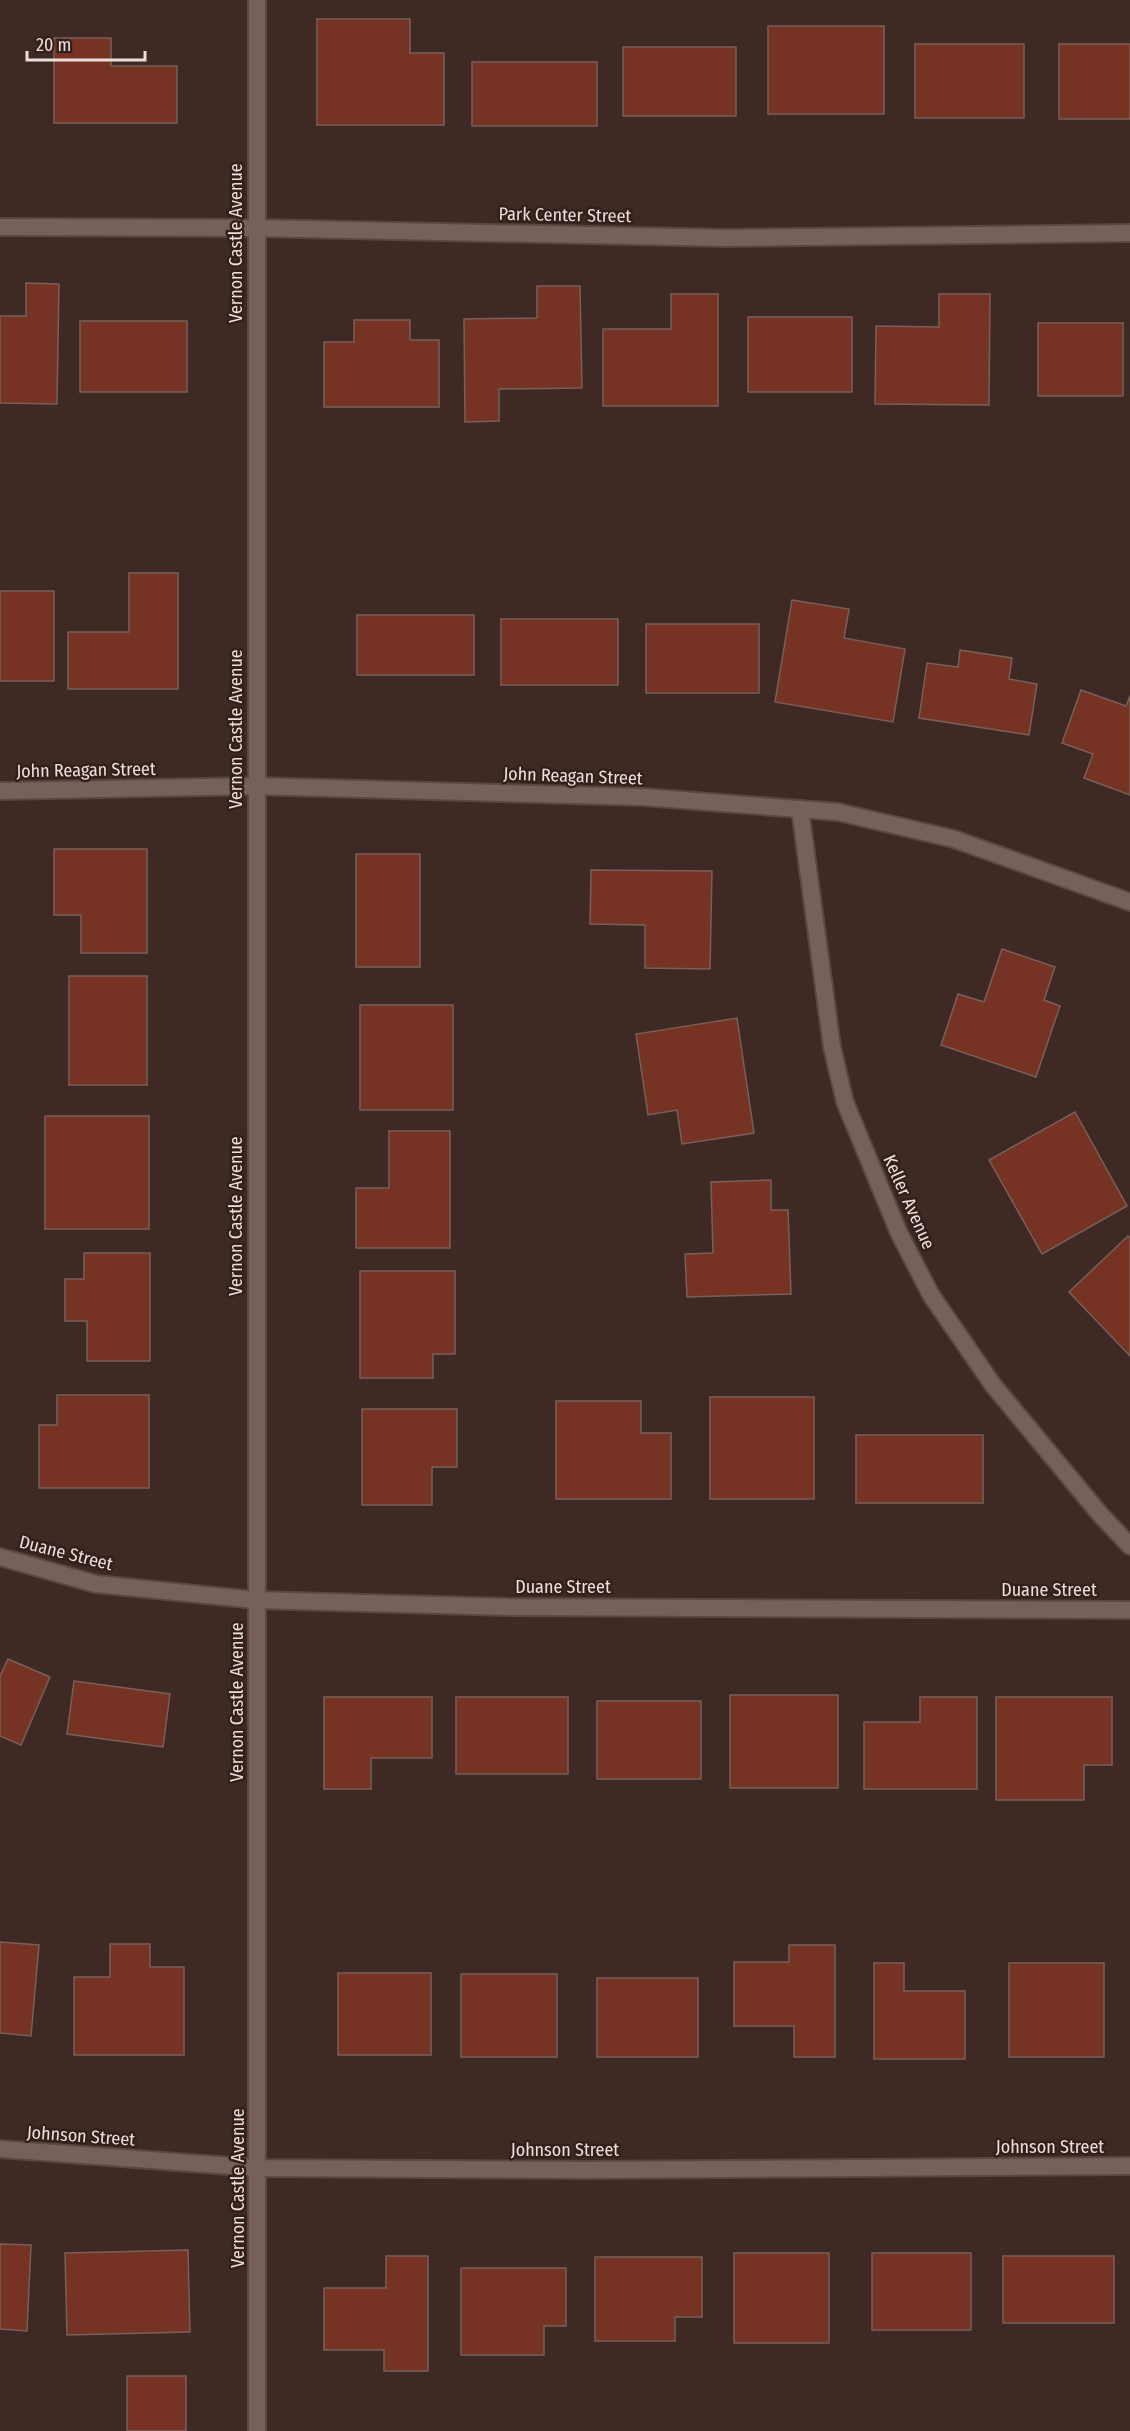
<svg xmlns="http://www.w3.org/2000/svg" width="1130" height="2431" font-family="'Fira Sans Condensed',sans-serif">
  <rect width="100%" height="100%" fill="#3f2924"/>
  <!-- building -->
  <g fill="#763323" stroke="#78605a" stroke-width="1.5">
    <path d="M317 19H410V53H444V125H317Z"/>
    <rect x="768" y="26" width="116" height="88"/>
    <path d="M54 38H111V66H177V123H54Z"/>
    <rect x="915" y="44" width="109" height="74"/>
    <rect x="1059" y="44" width="71" height="75"/>
    <rect x="623" y="47" width="113" height="69"/>
    <rect x="472" y="62" width="125" height="64"/>
    <path d="M26 283 59 284 57 404 0 403V316H26Z"/>
    <path d="M537 286H580L582 388 499 389V421L465 422 464 319 537 318Z"/>
    <path d="M671 294H718V406H603V329H671Z"/>
    <path d="M939 294H990L989 405 875 404 876 326 939 327Z"/>
    <rect x="748" y="317" width="104" height="75"/>
    <path d="M354 320H410V340H439V407H324V342H354Z"/>
    <rect x="80" y="321" width="107" height="71"/>
    <rect x="1038" y="323" width="85" height="73"/>
    <path d="M129 573H178V689H68V632H129Z"/>
    <rect x="0" y="591" width="54" height="90"/>
    <path d="M792 600 849 609 844 638 905 649 893 722 775 702Z"/>
    <rect x="357" y="615" width="117" height="60"/>
    <rect x="501" y="619" width="117" height="66"/>
    <rect x="646" y="624" width="113" height="69"/>
    <path d="M960 650 1012 658 1009 679 1037 684 1029 735 919 718 927 663 958 667Z"/>
    <path d="M1081 690 1126 706 1130 696V795L1084 778 1093 754 1062 743Z"/>
    <path d="M54 849H147V953H81V915H54Z"/>
    <rect x="356" y="854" width="64" height="113"/>
    <path d="M591 870 712 871 710 969 645 968V925L590 924Z"/>
    <path d="M1002 949 1055 967 1044 1000 1060 1006 1036 1077 941 1045 958 994 984 1002Z"/>
    <rect x="69" y="976" width="78" height="109"/>
    <rect x="360" y="1005" width="93" height="105"/>
    <path d="M737 1018 754 1133 682 1144 677 1110 648 1115 636 1034Z"/>
    <path d="M1075 1112 1127 1206 1042 1254 989 1160Z"/>
    <rect x="45" y="1116" width="104" height="113"/>
    <path d="M389 1131H450V1248H356V1188H389Z"/>
    <path d="M771 1180V1210H788L791 1294 687 1297 685 1254 713 1253 711 1182Z"/>
    <path d="M1128 1236 1130 1238V1356L1069 1292Z"/>
    <path d="M84 1253H150V1361H87V1321H65V1279H84Z"/>
    <path d="M360 1271H455V1354H433V1378H360Z"/>
    <path d="M57 1395H149V1488H39V1425H57Z"/>
    <rect x="710" y="1397" width="104" height="102"/>
    <path d="M556 1401H641V1433H671V1499H556Z"/>
    <path d="M362 1409H457V1467H432V1505H362Z"/>
    <rect x="856" y="1435" width="127" height="68"/>
    <path d="M8 1659 50 1677 21 1745 0 1736V1676Z"/>
    <path d="M74 1681 170 1694 163 1747 67 1734Z"/>
    <rect x="730" y="1695" width="108" height="93"/>
    <path d="M324 1697H432V1758H371V1789H324Z"/>
    <rect x="456" y="1697" width="112" height="77"/>
    <path d="M920 1697H977V1789H864V1722H920Z"/>
    <path d="M996 1697H1112V1765H1084V1800H996Z"/>
    <rect x="597" y="1701" width="104" height="78"/>
    <path d="M0 1942 39 1945 31 2036 0 2033Z"/>
    <path d="M110 1944H150V1967H184V2055H74V1977H110Z"/>
    <path d="M789 1945H835V2057H794V2026H734V1962H789Z"/>
    <path d="M874 1963H904V1991H965V2059H874Z"/>
    <rect x="1009" y="1963" width="95" height="94"/>
    <rect x="338" y="1973" width="93" height="82"/>
    <rect x="461" y="1974" width="96" height="83"/>
    <rect x="597" y="1978" width="101" height="79"/>
    <path d="M0 2244 31 2245 27 2331 0 2329Z"/>
    <path d="M188 2250 190 2332 67 2335 65 2253Z"/>
    <rect x="734" y="2253" width="95" height="90"/>
    <rect x="872" y="2253" width="99" height="77"/>
    <path d="M386 2256H428V2371H384V2350H324V2288H386Z"/>
    <rect x="1003" y="2256" width="111" height="67"/>
    <path d="M595 2257H702V2317H675V2341H595Z"/>
    <path d="M461 2268H566V2326H544V2355H461Z"/>
    <rect x="127" y="2376" width="59" height="55"/>
  </g>
  <g fill="none" stroke-linecap="round" stroke-linejoin="round">
    <defs>
      <g id="minor">
        <path d="M257 0V2431"/>
        <path d="M0 227 256 228 726 238 1130 233"/>
        <path d="M0 791 255 786 643 797 838 812 954 839 1130 902"/>
        <path d="M800 809 832 1047 845 1102 899 1233 931 1295 993 1385 1099 1513 1130 1546"/>
        <path d="M0 1557 96 1584 256 1600 510 1607 1130 1610"/>
        <path d="M0 2149 258 2168 586 2170 1130 2166"/>
      </g>
    </defs>
    <!-- minor casing -->
    <use href="#minor" stroke="#594742" stroke-width="20"/>
    <!-- minor -->
    <use href="#minor" stroke="#78605a" stroke-width="16"/>
  </g>
  <g text-anchor="middle" stroke-width="5" stroke-linejoin="round" paint-order="stroke">
    <!-- street labels -->
    <g font-size="18" fill="#ecdeda" stroke="#34201b">
      <text transform="translate(565 215) rotate(1)" y="6">Park Center Street</text>
      <text transform="translate(236 243) rotate(-90)" y="6">Vernon Castle Avenue</text>
      <text transform="translate(236 729) rotate(-90)" y="6">Vernon Castle Avenue</text>
      <text transform="translate(86 770) rotate(-1)" y="6">John Reagan Street</text>
      <text transform="translate(573 776) rotate(2)" y="6">John Reagan Street</text>
      <text transform="translate(909 1202) rotate(66)" y="6">Keller Avenue</text>
      <text transform="translate(236 1216) rotate(-90)" y="6">Vernon Castle Avenue</text>
      <text transform="translate(66 1553) rotate(14)" y="6">Duane Street</text>
      <text x="563" y="1593">Duane Street</text>
      <text x="1049" y="1596">Duane Street</text>
      <text transform="translate(237 1702) rotate(-90)" y="6">Vernon Castle Avenue</text>
      <text transform="translate(81 2136) rotate(4)" y="6">Johnson Street</text>
      <text x="1050" y="2153">Johnson Street</text>
      <text x="565" y="2156">Johnson Street</text>
      <text transform="translate(238 2188) rotate(-90)" y="6">Vernon Castle Avenue</text>
    </g>
  </g>
  <!-- scale -->
  <path d="M27 51v9h118v-9" fill="none" stroke="#ecdeda" stroke-width="3"/>
  <text x="36" y="51" font-size="18" fill="#ecdeda" stroke="#34201b" stroke-width="4.5" paint-order="stroke">20 m</text>
</svg>
